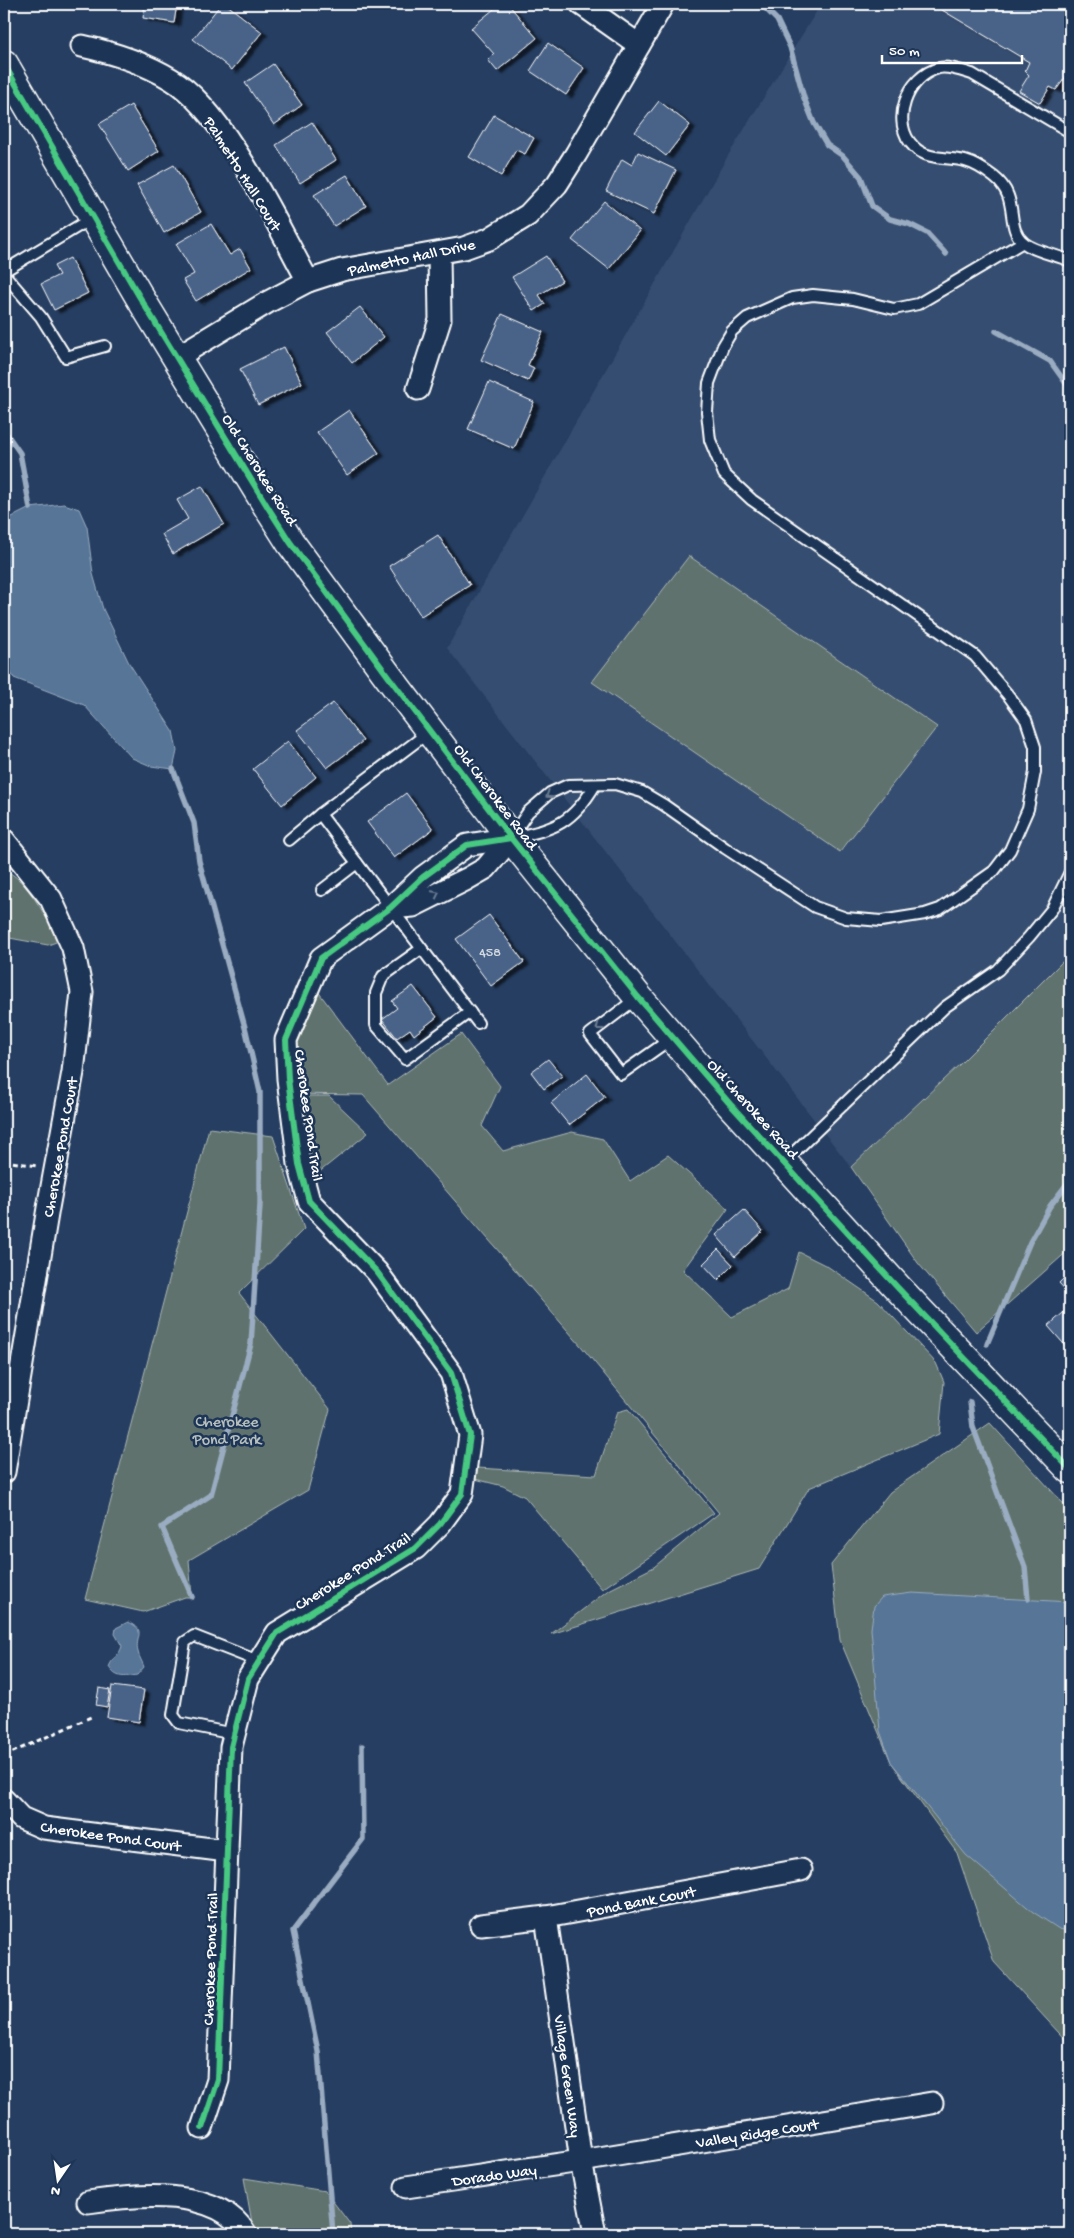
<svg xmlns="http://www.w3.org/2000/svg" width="1074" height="2238" font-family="'Gochi Hand',sans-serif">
  <defs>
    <filter id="shadow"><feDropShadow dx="5.5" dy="3" stdDeviation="1" flood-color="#0009"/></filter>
  </defs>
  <rect width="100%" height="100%" fill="#263e61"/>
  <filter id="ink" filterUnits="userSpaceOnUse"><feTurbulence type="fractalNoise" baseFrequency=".02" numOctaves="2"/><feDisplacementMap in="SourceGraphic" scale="10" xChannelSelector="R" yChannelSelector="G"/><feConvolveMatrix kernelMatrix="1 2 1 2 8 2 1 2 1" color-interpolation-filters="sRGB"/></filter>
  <g filter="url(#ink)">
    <!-- built -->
    <path fill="#354d70" d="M821 4H1070V954L960 1064 851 1167 447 648 726 159Z"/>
    <!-- green -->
    <g fill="#5e726d" stroke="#aeb8b6">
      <path d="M689 556 937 727 840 852 592 682Z"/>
      <path d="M4 870C27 878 48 921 59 941L48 945 4 937Z"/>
      <path d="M1070 954V1249L976 1332 918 1263 851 1167 960 1064Z"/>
      <path d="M311 982 388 1085 461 1034 500 1086 482 1126 503 1151 572 1132 603 1139 630 1181 668 1155 728 1209 683 1270 732 1317 788 1289 799 1252 827 1266 878 1301 936 1363 944 1382 939 1434 809 1488 759 1569 551 1634 607 1591 654 1567 719 1513 581 1346 363 1095 290 1094 288 1079Z"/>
      <path d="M294 1096H329L368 1133 313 1177Z"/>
      <path d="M209 1128 273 1136 304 1229 239 1293 330 1409 308 1490 189 1560 192 1597H185L143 1612 85 1599Z"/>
      <path d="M628 1409 714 1513 602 1589 525 1497 503 1486 475 1479 477 1468 596 1475 617 1412Z"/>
      <path d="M990 1423 1070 1511V2045L994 1962 957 1853 891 1762 840 1640 831 1565 890 1492Z"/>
      <path d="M244 2178 325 2191 350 2224 351 2234H254Z"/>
    </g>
    <!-- water -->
    <g fill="#577597" stroke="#9aacc1">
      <path d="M64 504 79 509 87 527 93 574 103 609 129 663 173 731 177 751 173 769 151 766 132 758 84 705 14 678 4 661V521L30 508Z"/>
      <path d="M912 1593 1070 1602V1931L1059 1929 1033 1912 966 1855 891 1762 880 1731 871 1629 874 1606 882 1597Z"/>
      <path d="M128 1622C148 1630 134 1637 138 1652 139 1657 142 1661 144 1667L137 1675C125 1677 116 1679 109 1667 112 1658 120 1655 122 1646L115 1634 116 1628Z"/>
    </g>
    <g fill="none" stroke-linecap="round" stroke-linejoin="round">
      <!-- stream -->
      <g stroke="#9aacc1" stroke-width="5.5">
        <path d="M761 4 777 20 790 47 804 98 814 123 827 145 843 156 861 177 872 206 890 219 909 224 927 233 946 254"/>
        <path d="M996 331 1050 361 1070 389"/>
        <path d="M4 430 20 453 30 508"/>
        <path d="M173 769 194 823 199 861 246 1031 260 1092V1205L251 1344 211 1495 162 1527 192 1597"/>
        <path d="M987 1344 1030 1242 1050 1206 1070 1180"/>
        <path d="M970 1402 973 1427 1025 1567 1028 1599"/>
        <path d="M333 2234 318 2051 293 1931 363 1839 362 1746"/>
      </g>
    </g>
    <!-- building -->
    <g fill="#4a6388" stroke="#fff" filter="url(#shadow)">
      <path d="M145 4H177L174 23 143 18Z"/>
      <path d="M221 4H226L262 32 232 70 193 39Z"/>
      <path d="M500 4H508L537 38 497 71 488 60 494 54 471 28Z"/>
      <path d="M932 4H1070V71L1056 90 1050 87 1040 103 1019 91 1029 75 1025 71 1029 62Z"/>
      <path d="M548 43 584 68 566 95 530 71Z"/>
      <path d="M273 64 302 105 274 125 245 83Z"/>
      <path d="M659 101 690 125 666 156 635 132Z"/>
      <path d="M131 105 159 151 128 171 99 124Z"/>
      <path d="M494 115 534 138 525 154 516 150 501 176 469 157Z"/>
      <path d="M312 122 336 160 300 183 276 145Z"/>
      <path d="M638 152 676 170 654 214 606 191 622 159 632 165Z"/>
      <path d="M174 165 201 212 164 233 137 185Z"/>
      <path d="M347 175 366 206 334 226 314 195Z"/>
      <path d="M604 201 640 231 609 269 572 240Z"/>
      <path d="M211 224 230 255 240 249 251 268 196 301 183 280 194 274 176 244Z"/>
      <path d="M546 256 562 281 539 295 545 304 534 311 512 277Z"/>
      <path d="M70 258 88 293 54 310 41 284 59 275 54 266Z"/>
      <path d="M360 307 384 337 352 363 327 332Z"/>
      <path d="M502 314 543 332 528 365 534 368 528 381 481 360Z"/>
      <path d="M284 347 302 383 258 405 240 369Z"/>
      <path d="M489 382 534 402 514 449 468 429Z"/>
      <path d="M349 410 379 453 347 475 317 432Z"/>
      <path d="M202 486 224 524 173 554 162 534 188 519 177 500Z"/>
      <path d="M438 535 470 585 421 616 389 566Z"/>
      <path d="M333 703 363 741 327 768 297 730Z"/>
      <path d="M288 741 316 777 282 805 253 769Z"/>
      <path d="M406 793 433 829 394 858 367 822Z"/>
      <path d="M489 915 524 962 491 986 456 939Z"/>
      <path d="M413 986 437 1017 414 1035 410 1029 397 1038 382 1019 397 1008 392 1001Z"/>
      <path d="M548 1059 562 1076 544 1089 531 1072Z"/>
      <path d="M587 1074 605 1097 569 1125 551 1103Z"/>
      <path d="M744 1210 763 1231 735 1257 716 1235Z"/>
      <path d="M718 1249 733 1265 718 1280 703 1264Z"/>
      <path d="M1070 1272V1295L1059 1283Z"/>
      <path d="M1070 1307V1351L1048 1326Z"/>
      <path d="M112 1686 144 1690 139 1722 107 1717Z"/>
      <path d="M99 1688 110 1690 107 1707 96 1705Z"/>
    </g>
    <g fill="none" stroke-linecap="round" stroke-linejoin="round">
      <defs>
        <g id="lane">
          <path d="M1070 132 972 74C962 71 948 66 939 68 907 76 889 123 914 147 927 160 948 157 965 161 976 164 985 170 994 177 1021 198 1004 227 1024 243 1037 253 1056 254 1070 261"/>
          <path d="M4 271 92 218"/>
          <path d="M4 274 41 317 66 357 105 346"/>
          <path d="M429 732 320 814 478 1023"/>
          <path d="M511 837 528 812 550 793 568 785 615 784 642 792 664 805 725 848 815 907 846 918 881 921 925 914 940 909 994 871 1010 850 1028 809 1035 772V747L1026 720 1008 695 975 656 752 500 724 474 710 440 707 412 709 383 723 346 732 331 747 318 792 298 813 295 853 299 894 309 918 304 1023 242"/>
          <path d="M514 837C555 830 573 822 595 785"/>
          <path d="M289 840 320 814"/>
          <path d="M322 890 357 863"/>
          <path d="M421 949 383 976 376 993V1025L405 1059 470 1012"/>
          <path d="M637 998 590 1034 621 1074 672 1038"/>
          <path d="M784 1162 945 1007 998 970 1029 937 1052 909 1070 872"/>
          <path d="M234 1734 179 1723 173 1715 185 1642 194 1636 258 1661"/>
        </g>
        <g id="street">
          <path d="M581 4 639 45"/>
          <path d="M82 46C114 53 143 62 171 79 225 111 277 225 308 281"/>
          <path d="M177 357 268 302 308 281 342 270 464 248 489 239 528 215 557 184 576 154 663 4"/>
          <path d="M418 389 440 320 439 253"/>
          <path d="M4 840 51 899 73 948 82 992 73 1072 48 1208 4 1472"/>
          <path d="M390 908 413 906 467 879 486 868 511 838"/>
          <path d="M4 1800 21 1818 44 1828 227 1851"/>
          <path d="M546 1917 581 2161 595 2234"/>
          <path d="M481 1925 546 1917 801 1870"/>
          <path d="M202 2128 218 2080 231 1747 248 1679 277 1633 416 1548 440 1524 462 1494 470 1435 451 1373 377 1272 309 1201 299 1164 288 1079 286 1040 321 958 390 908 423 877 467 845 511 838"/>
          <path d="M406 2187 581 2161 932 2103"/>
          <path d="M88 2202C135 2195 218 2186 246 2234"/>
        </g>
        <path id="secondary" d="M4 64 139 296 269 509 290 542 388 676 511 838 638 997 730 1104 897 1287 1070 1469"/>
      </defs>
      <!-- lane casing -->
      <use href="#lane" stroke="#fff" stroke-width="14"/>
      <!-- street casing -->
      <use href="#street" stroke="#fff" stroke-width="25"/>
      <!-- secondary casing -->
      <use href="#secondary" stroke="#fff" stroke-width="31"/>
      <!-- path -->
      <g stroke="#fff" stroke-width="3" stroke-dasharray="5 4" stroke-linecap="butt">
        <path d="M4 1161 38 1166"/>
        <path d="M4 1756 93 1716"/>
      </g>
      <!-- lane -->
      <use href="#lane" stroke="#1d3557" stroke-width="10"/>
      <!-- street -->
      <use href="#street" stroke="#1d3557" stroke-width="21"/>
      <!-- secondary -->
      <use href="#secondary" stroke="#1d3557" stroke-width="28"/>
      <defs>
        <g id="cycleway">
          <path d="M4 64 139 296 269 509 290 542 388 676 511 838 638 997 730 1104 897 1287 1070 1469"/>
          <path d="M202 2128 218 2080 231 1747 248 1679 277 1633 416 1548 440 1524 462 1494 470 1435 451 1373 377 1272 309 1201 299 1164 288 1079 286 1040 321 958 390 908 423 877 467 845 511 838"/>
        </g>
      </defs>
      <!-- cycleway casing -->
      <use href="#cycleway" stroke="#1d3557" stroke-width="9"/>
      <!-- cycleway -->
      <use href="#cycleway" stroke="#46c982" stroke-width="6"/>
    </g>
    <!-- one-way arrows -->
    <defs><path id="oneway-chevron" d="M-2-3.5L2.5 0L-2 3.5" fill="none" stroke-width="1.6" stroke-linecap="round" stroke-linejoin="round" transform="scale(1.25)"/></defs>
    <g stroke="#6c7c92">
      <use href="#oneway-chevron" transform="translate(549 795) rotate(146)"/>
      <use href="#oneway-chevron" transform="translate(436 894) rotate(-26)"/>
      <use href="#oneway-chevron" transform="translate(599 1027) rotate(142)"/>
    </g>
  </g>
  <g text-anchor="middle" stroke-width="5" stroke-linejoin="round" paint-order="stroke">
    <!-- number labels -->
    <g font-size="14" fill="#d2d8e1">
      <text x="490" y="956">458</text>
    </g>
    <!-- street labels -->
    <g font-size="16" fill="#fff" stroke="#1d3557">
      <text transform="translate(244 173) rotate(58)" y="6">Palmetto Hall Court</text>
      <text transform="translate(411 256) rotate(-12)" y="6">Palmetto Hall Drive</text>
      <text transform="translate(261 469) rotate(58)" y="6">Old Cherokee Road</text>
      <text transform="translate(497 796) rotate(53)" y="6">Old Cherokee Road</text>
      <text transform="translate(754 1108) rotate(48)" y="6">Old Cherokee Road</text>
      <text transform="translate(310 1115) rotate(82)" y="6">Cherokee Pond Trail</text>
      <text transform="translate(59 1147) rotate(-80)" y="6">Cherokee Pond Court</text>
      <text transform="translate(352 1570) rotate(-32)" y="6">Cherokee Pond Trail</text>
      <text transform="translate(111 1835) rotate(8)" y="6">Cherokee Pond Court</text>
      <text transform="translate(641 1900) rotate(-11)" y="6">Pond Bank Court</text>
      <text transform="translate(209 1959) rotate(-88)" y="6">Cherokee Pond Trail</text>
      <text transform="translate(569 2076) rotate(82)" y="6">Village Green Way</text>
      <text transform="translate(757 2132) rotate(-9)" y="6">Valley Ridge Court</text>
      <text transform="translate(494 2174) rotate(-8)" y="6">Dorado Way</text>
    </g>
    <!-- park labels -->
    <g font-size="16" fill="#b7c0bd" stroke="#1d3557">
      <text x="227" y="1426">Cherokee<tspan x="227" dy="18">Pond Park</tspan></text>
    </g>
  </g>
  <!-- margin -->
  <rect width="1074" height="2238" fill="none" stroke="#1d3557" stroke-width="20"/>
  <rect x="10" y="10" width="1054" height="2218" fill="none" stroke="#fff" stroke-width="2" filter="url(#ink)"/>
  <!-- north arrow -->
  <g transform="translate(58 2180) rotate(193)" stroke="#1d3557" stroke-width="4" paint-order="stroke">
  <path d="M0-4L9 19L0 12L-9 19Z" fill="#ffffff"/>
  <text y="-8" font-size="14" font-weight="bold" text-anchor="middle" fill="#ffffff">N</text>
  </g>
  <!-- scale -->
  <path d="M882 55v8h140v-8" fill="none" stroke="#ffffff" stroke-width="2.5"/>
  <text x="889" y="55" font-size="15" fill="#ffffff" stroke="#1d3557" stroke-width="4" paint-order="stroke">50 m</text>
</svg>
